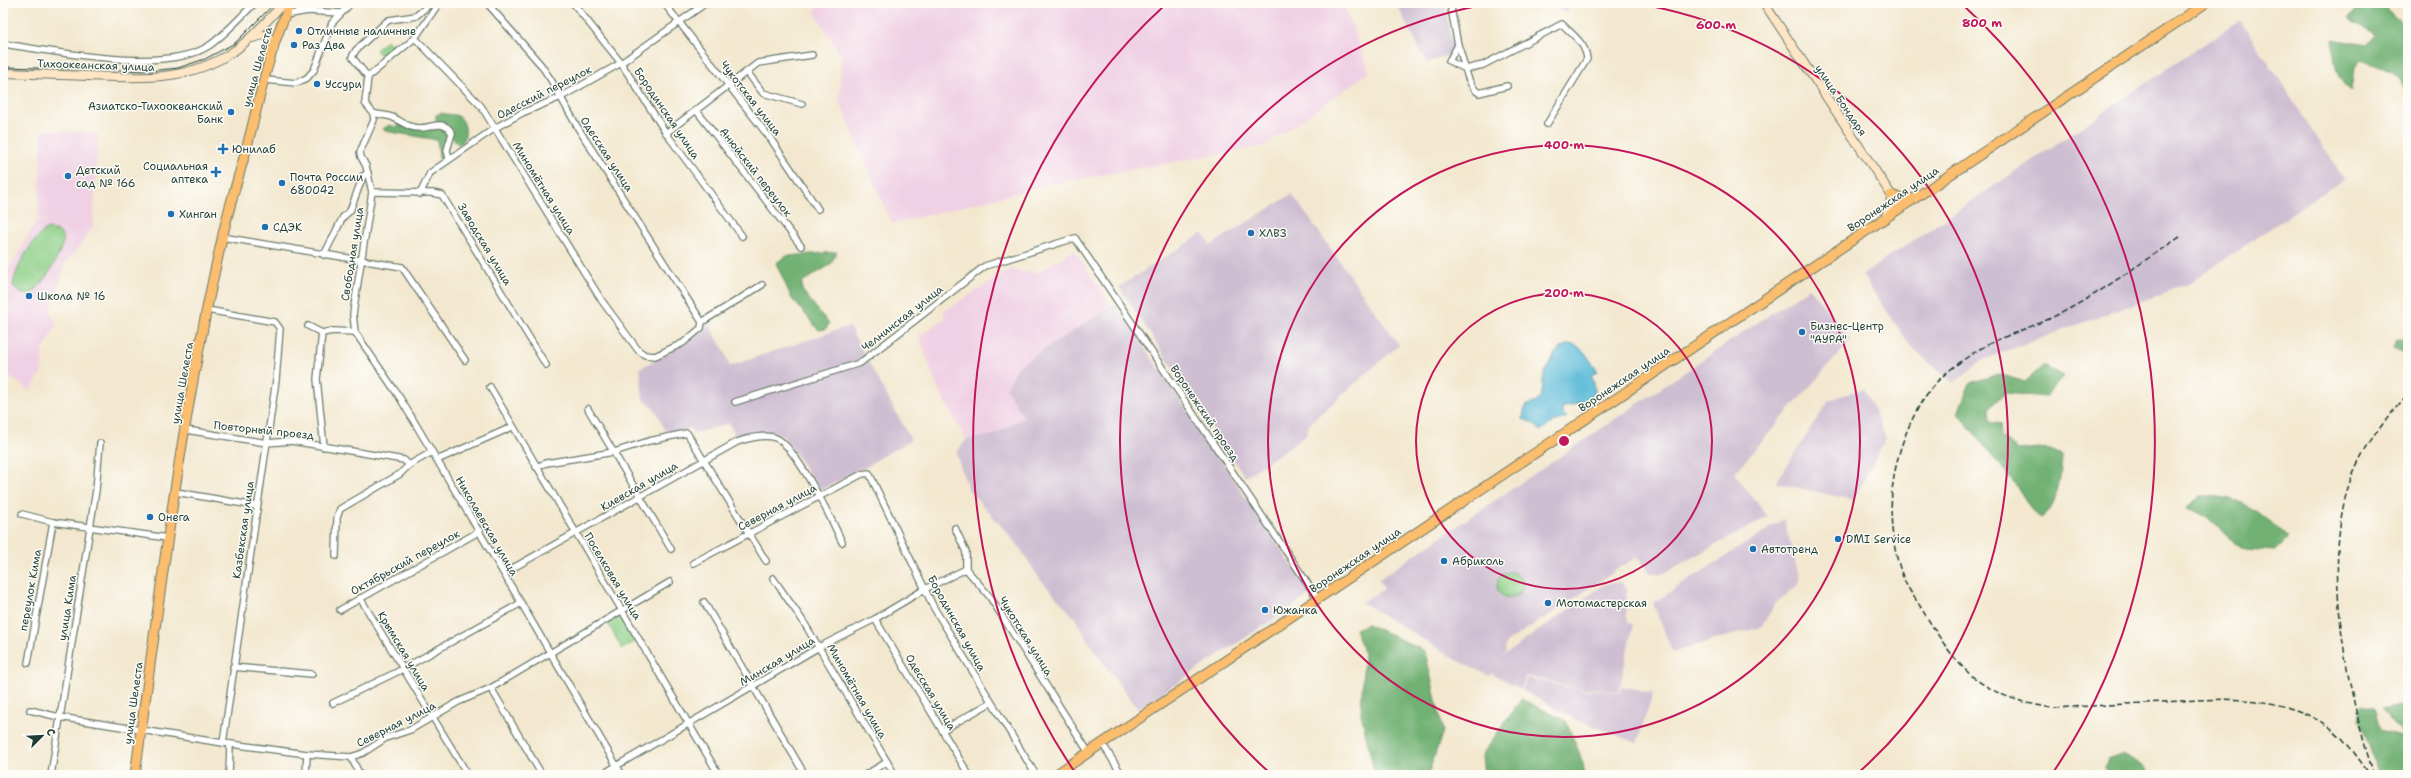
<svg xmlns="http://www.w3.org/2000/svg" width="2411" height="778" font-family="'Shantell Sans',sans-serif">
  <rect width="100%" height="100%" fill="#fdfcf7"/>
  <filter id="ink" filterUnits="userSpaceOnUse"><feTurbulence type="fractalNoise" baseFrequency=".025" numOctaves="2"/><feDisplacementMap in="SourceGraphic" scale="8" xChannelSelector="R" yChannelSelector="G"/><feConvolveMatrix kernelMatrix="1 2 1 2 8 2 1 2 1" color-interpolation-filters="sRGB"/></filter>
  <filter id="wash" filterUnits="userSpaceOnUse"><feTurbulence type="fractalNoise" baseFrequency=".012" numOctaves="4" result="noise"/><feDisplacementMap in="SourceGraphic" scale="16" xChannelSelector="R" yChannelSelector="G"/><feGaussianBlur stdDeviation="0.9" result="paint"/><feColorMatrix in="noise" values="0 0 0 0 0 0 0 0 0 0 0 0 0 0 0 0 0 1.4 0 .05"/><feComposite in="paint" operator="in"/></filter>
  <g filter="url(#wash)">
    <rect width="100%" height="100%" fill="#f3e8cf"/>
    <!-- built -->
    <g fill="#f0d0e4">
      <path d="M7 3H58L55 5Z"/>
      <path d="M818 3H1343L1370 72 1264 146 1052 184 892 224 839 101 841 56 814 11 820 7Z"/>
      <path d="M42 130 98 133 93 228 65 264 50 312 57 324 43 351 42 372 30 391 3 372V280L37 220 90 222 38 219Z"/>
      <path d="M1074 250 1112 306 1017 367 1006 389 1024 417 994 435 966 440 937 387 919 336 946 318 943 312 1012 268 1015 271 1037 273Z"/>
    </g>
    <!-- industrial -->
    <g fill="#cebed1">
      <path d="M1396 3H1444L1454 53 1427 63Z"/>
      <path d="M1540 3H1570L1567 12Z"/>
      <path d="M2240 20 2344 179 2188 284 1985 359 1953 383 1911 347 1862 275Z"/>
      <path d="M1292 194 1399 345 1310 423 1305 436 1245 477 1119 287 1203 233 1211 245Z"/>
      <path d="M1809 288 1851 340 1734 473 1768 517 1662 574 1650 573 1640 559 1635 558 1506 643 1505 653 1501 657 1605 584 1621 582 1627 589 1626 616 1629 623 1633 624 1619 692 1590 688 1586 690 1526 676 1521 689 1491 673 1489 676 1457 660 1361 602 1384 589 1379 579Z"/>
      <path d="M1115 304 1311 594 1138 709 1093 649 1076 619 1039 578 1018 545 968 489 956 453 966 440 994 435 1024 417 1006 389 1017 367Z"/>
      <path d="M708 324 724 350 730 366 849 326 911 440 871 463 872 464 820 490 785 438 775 432 736 437 729 423 693 434 691 428 667 435 656 411 643 399 640 368 683 345Z"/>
      <path d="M1864 388 1886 438 1853 500 1776 483 1829 400Z"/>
      <path d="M1784 519 1800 580 1797 586 1776 603 1761 627 1672 652 1653 603Z"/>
      <path d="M1527 678 1586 691 1591 689 1620 693 1622 686 1653 693 1637 743 1575 719 1522 690Z"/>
    </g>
    <!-- green -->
    <g fill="#8cce86" stroke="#56865d">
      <path d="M387 40 393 46 382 57 376 50Z"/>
      <path d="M47 228 58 231 64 238C60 257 45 283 30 295L20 293 13 286C15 267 32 240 47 228Z"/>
      <circle cx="1510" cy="585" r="13"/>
      <path d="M621 616 635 642 622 649 608 623Z"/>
    </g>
    <!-- forest -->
    <g fill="#71b173" stroke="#487754">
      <path d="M2381 4 2408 29V92L2400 78 2376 65 2361 60 2354 68 2351 91C2332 75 2336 62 2332 39L2367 45 2376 35C2367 26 2357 27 2349 18L2356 9Z"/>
      <path d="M442 113C447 115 454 114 458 116 467 121 467 136 462 143L458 144C446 136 459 125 436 122V115Z"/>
      <path d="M403 124 444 127 450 134 444 157 439 159 437 140 385 131 383 129 389 125 395 127Z"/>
      <path d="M837 252 830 265 802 282V290L829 324 826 329 819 330 792 299 776 263 787 256Z"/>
      <path d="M2397 339 2408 340V355L2394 348Z"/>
      <path d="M2043 366 2064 376 2045 397 2006 393 1995 401 1989 410 1990 422 2000 424 2001 437 2018 450 2039 448 2062 455C2061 474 2058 508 2041 518L2033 512 2016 485 1958 413 1970 383 1999 374 2025 382Z"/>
      <path d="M2201 496C2244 496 2259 511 2288 538L2275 551 2244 549 2227 536 2207 517 2186 508Z"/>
      <path d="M1367 624 1425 651 1443 731 1428 775H1375L1361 713 1364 653 1355 629Z"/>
      <path d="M1521 699 1566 721 1582 759 1585 775H1484L1482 755Z"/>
      <path d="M2362 704 2374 707 2380 730 2405 737 2381 709 2402 705 2408 709V775H2379L2360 720Z"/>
      <path d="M2122 755 2144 767 2151 775H2108L2104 767 2108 760Z"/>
    </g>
    <!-- water -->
    <path fill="#59b9d7" stroke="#3c7b86" d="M1567 344C1584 344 1587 358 1596 368L1597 371 1591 376 1594 381 1595 393 1582 402 1562 408V414L1567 417 1550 424 1540 431 1535 424 1523 419 1524 410 1527 405C1549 401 1539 387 1545 372 1548 365 1552 361 1555 353Z"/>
  </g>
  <g filter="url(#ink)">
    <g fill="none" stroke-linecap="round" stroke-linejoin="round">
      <defs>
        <g id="minor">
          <path d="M439 3 415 38 368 77 365 103 373 113 374 120 360 152 361 157 366 166 372 192 353 314 355 332 400 398 437 460 622 775"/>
          <path d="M487 3 541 65 551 80 578 128 702 322"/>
          <path d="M573 3 621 63 666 133 742 236"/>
          <path d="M664 3 770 138 818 209"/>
          <path d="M1450 3 1458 45 1449 61 1466 69 1483 65 1562 24C1573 35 1586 44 1587 59L1547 124"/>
          <path d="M285 15 308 11 341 13"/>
          <path d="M415 38 481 106 602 301 638 350 645 355 655 356 683 343 701 328 702 322 762 285"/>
          <path d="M3 44C54 51 167 75 210 45 227 33 241 16 255 3"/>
          <path d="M1458 45C1464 59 1466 85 1479 93L1507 86"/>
          <path d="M747 72 763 93 802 104"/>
          <path d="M368 77 352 57 356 50 385 23 389 20 416 16 431 3"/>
          <path d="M266 80 296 83 307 78 314 70 332 23 351 3"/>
          <path d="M696 110 801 246"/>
          <path d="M373 113C379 115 386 115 392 117 401 121 408 128 418 128 431 129 443 118 452 133L447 150 449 159"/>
          <path d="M666 133 758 63 812 55"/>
          <path d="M372 192 432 193 442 195 546 365"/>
          <path d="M420 194 430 173 495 128 522 113 561 97 621 63 706 3"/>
          <path d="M222 237 402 267 465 360"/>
          <path d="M324 255 343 217 350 211 363 176 368 173"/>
          <path d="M207 310 275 322 280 329 276 380 223 743"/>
          <path d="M308 326 322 333 333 331 355 332"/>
          <path d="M322 333 317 379 324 447"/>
          <path d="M490 387 719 775"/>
          <path d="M735 402 860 363 985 266 1075 238 1318 599"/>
          <path d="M588 409 671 549"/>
          <path d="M186 430 267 443 291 441 310 444 404 460 409 465"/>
          <path d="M437 460 512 427"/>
          <path d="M536 467 546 463 614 452 649 441 687 433 766 561"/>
          <path d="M176 492 256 506"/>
          <path d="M22 514 53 522 168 538"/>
          <path d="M955 528 966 552V569L990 597 1089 753"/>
          <path d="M336 556 337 518 340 509 400 474 409 465 432 452"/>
          <path d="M693 563 862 474 869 473 934 608 1036 775"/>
          <path d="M504 573 737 442C747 438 766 434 776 438 795 445 833 522 842 542"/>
          <path d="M773 578 803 621 895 775"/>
          <path d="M360 598 468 775"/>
          <path d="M704 602 805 775"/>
          <path d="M340 610 480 531"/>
          <path d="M875 619 969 775"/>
          <path d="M28 663 53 522"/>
          <path d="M233 667 312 674"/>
          <path d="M491 688 542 775"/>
          <path d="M333 703 397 672 521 603"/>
          <path d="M30 710 59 717 223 743 307 754 351 757 363 753 386 738 410 730 458 702 491 688 670 582"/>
          <path d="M943 730 990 703"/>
          <path d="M1102 743 1122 775"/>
          <path d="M351 757 360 775"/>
          <path d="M51 775 96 490 100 443"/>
          <path d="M229 775 230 744"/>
          <path d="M306 775 307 754"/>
          <path d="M601 775 819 647 875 619 925 589 966 569"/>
          <path d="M865 775 887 762"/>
        </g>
        <g id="secondary">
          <path d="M1764 3 1900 208"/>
          <path d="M252 38 264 35 271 39 274 49"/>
          <path d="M3 73C32 74 60 75 89 76 140 78 185 82 231 53 251 40 267 20 284 3"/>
          <path d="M1884 219 1890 208 1891 195"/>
        </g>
        <path id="primary" d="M135 775C160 596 181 415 222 239 228 210 237 182 245 154 258 107 269 46 291 3"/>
        <g id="trunk">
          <path d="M1891 195 1906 200 1914 198"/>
          <path d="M1055 775 2206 3"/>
        </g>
      </defs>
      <!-- minor casing -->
      <use href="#minor" stroke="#69796a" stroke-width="8"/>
      <!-- secondary casing -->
      <use href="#secondary" stroke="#69796a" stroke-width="10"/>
      <!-- primary casing -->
      <use href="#primary" stroke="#69796a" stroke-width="11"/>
      <!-- trunk casing -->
      <use href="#trunk" stroke="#69796a" stroke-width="11"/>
      <!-- minor -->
      <use href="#minor" stroke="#fff" stroke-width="5.5"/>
      <!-- secondary -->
      <use href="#secondary" stroke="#fde5c5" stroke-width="8"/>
      <!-- primary -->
      <use href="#primary" stroke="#fbbd6e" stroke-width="9"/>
      <!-- trunk -->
      <use href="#trunk" stroke="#fbbd6e" stroke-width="9"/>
      <!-- tram -->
      <path stroke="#1f3d34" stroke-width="1" d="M3 67 150 71 178 68 205 59 235 43 275 3"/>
      <!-- rail -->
      <g stroke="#1f3d34" stroke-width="1.5" stroke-dasharray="6 3" stroke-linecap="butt">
        <path d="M2180 237C2141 262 2103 292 2061 313 2031 329 1997 336 1969 356 1954 366 1937 379 1927 394 1890 448 1880 521 1905 582 1909 590 1915 598 1920 606 1958 669 1977 696 2053 708 2089 706 2126 704 2162 702 2220 699 2278 692 2329 727 2346 739 2358 758 2370 775"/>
        <path d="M2374 775C2347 692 2320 560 2352 476 2364 445 2386 419 2408 394"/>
      </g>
    </g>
  </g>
  <!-- distance rings -->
  <g fill="none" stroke="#c2185b" stroke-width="2">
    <circle cx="1564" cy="441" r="148"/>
    <circle cx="1564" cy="441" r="296"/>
    <path d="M1270 773A443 443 0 0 1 1495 3M1633 3A443 443 0 0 1 1858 773"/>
    <path d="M1074 771A591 591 0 0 1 1165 5M1963 5A591 591 0 0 1 2054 771"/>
  </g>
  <!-- markers -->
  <g fill="#1f6fb2" stroke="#fdfcf7" stroke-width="1.5">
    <circle cx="299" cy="31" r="4"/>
    <circle cx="294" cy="45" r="4"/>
    <circle cx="317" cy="84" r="4"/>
    <circle cx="231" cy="112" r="4"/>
    <path d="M221 143h4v4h4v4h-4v4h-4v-4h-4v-4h4z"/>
    <path d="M214 166h4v4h4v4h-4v4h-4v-4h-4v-4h4z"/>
    <circle cx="68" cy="176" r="4"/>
    <circle cx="282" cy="183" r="4"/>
    <circle cx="171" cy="214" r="4"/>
    <circle cx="265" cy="227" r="4"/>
    <circle cx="1251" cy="233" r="4"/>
    <circle cx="29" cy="296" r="4"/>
    <circle cx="1802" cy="332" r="4"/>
    <circle cx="150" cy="517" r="4"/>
    <circle cx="1838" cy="539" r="4"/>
    <circle cx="1753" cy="549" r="4"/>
    <circle cx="1444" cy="561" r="4"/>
    <circle cx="1548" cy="603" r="4"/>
    <circle cx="1265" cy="610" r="4"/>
  </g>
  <g text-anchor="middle" stroke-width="3" stroke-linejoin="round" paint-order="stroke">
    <!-- poi labels -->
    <g font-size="11" fill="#1f3d34" stroke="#fdfcf7" text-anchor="start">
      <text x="307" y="35">Отличные наличные</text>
      <text x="302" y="49">Раз Два</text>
      <text x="325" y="88">Уссури</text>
      <text x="223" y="110" text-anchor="end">Азиатско-Тихоокеанский<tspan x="223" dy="13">Банк</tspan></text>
      <text x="232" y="153">Юнилаб</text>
      <text x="208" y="170" text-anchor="end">Социальная<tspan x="208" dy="13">аптека</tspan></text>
      <text x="76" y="174">Детский<tspan x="76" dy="13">сад № 166</tspan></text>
      <text x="290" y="181">Почта России<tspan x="290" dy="13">680042</tspan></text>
      <text x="179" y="218">Хинган</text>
      <text x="273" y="231">СДЭК</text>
      <text x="1259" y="237">ХЛВЗ</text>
      <text x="37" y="300">Школа № 16</text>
      <text x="1810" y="330">Бизнес-Центр<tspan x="1810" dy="13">"АУРА"</tspan></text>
      <text x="158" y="521">Онега</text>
      <text x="1846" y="543">DMI Service</text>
      <text x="1761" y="553">Автотренд</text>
      <text x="1452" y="565">Абриколь</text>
      <text x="1556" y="607">Мотомастерская</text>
      <text x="1273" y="614">Южанка</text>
    </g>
    <!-- street labels -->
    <g font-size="11" fill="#1f3d34" stroke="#fdfcf7">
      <text transform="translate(96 65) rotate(2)" y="4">Тихоокеанская улица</text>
      <text transform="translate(257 67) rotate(-74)" y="4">улица Шелеста</text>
      <text transform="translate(544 92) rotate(-27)" y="4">Одесский переулок</text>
      <text transform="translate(751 98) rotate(52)" y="4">Чукотская улица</text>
      <text transform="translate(1841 100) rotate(56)" y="4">улица Бондаря</text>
      <text transform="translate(667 113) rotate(56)" y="4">Бородинская улица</text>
      <text transform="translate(607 154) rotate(57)" y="4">Одесская улица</text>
      <text transform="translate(756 172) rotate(52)" y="4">Анюйский переулок</text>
      <text transform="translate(544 188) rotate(58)" y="4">Миномётная улица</text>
      <text transform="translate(1893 199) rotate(-34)" y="4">Воронежская улица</text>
      <text transform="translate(485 244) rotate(59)" y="4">Заводская улица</text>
      <text transform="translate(352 254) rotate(-81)" y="4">Свободная улица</text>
      <text transform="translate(902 318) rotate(-38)" y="4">Челнинская улица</text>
      <text transform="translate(1624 379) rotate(-34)" y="4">Воронежская улица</text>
      <text transform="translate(182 383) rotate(-80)" y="4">улица Шелеста</text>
      <text transform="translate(1205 413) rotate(56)" y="4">Воронежский проезд</text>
      <text transform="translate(264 430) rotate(6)" y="4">Повторный проезд</text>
      <text transform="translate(639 486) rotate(-30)" y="4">Киевская улица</text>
      <text transform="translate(777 507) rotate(-28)" y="4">Северная улица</text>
      <text transform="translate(487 526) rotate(60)" y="4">Николаевская улица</text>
      <text transform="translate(243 530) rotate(-82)" y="4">Казбекская улица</text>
      <text transform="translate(1355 560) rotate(-34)" y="4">Воронежская улица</text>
      <text transform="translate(405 562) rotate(-29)" y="4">Октябрьский переулок</text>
      <text transform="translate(613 576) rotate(59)" y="4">Поселковая улица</text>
      <text transform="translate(30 590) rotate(-80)" y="4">переулок Кима</text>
      <text transform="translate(67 608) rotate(-81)" y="4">улица Кима</text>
      <text transform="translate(957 623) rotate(61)" y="4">Бородинская улица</text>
      <text transform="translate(1026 636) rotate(58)" y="4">Чукотская улица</text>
      <text transform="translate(404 651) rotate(59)" y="4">Крымская улица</text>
      <text transform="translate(777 661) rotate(-31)" y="4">Минская улица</text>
      <text transform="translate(857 691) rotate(60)" y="4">Миномётная улица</text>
      <text transform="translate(931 692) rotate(59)" y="4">Одесская улица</text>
      <text transform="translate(133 703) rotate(-82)" y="4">улица Шелеста</text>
      <text transform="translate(396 724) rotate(-27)" y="4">Северная улица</text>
    </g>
  </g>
  <circle cx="1564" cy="441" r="6" fill="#c2185b" stroke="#fdfcf7" stroke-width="2"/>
  <g font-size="12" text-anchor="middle" font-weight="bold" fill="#c2185b" stroke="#fdfcf7" stroke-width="3" stroke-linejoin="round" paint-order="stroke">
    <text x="1982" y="27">800 m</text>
    <text x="1716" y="29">600 m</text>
    <text x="1564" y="149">400 m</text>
    <text x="1564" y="297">200 m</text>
  </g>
  <!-- margin -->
  <rect width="2411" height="778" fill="none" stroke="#fdfcf7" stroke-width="16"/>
  <!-- north arrow -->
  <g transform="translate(42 736) rotate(66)" stroke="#fdfcf7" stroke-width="3" paint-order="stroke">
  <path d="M0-3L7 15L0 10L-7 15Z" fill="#1f3d34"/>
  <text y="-6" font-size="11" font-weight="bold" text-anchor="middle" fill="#1f3d34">С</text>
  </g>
</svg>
